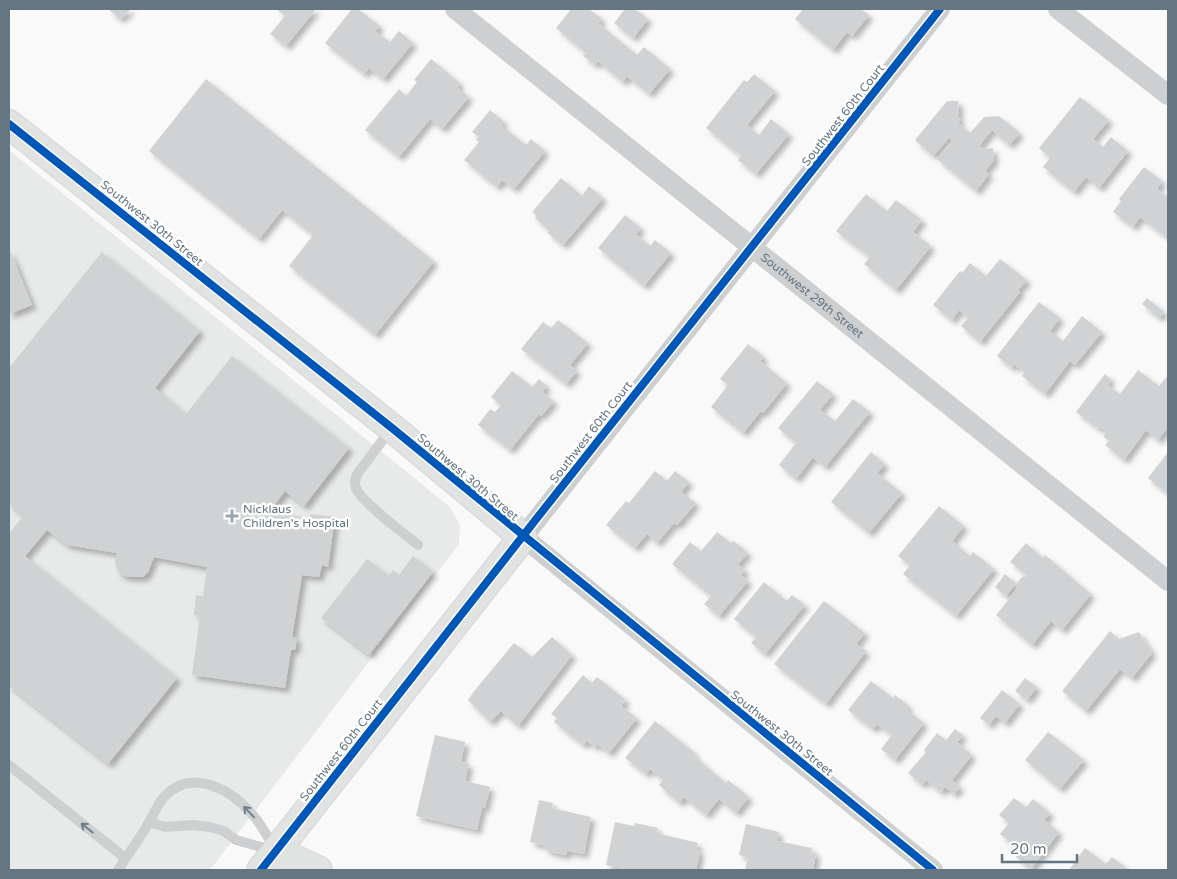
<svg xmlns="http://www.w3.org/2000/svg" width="1177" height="879" font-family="'Varela Round',sans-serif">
  <defs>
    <filter id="shadow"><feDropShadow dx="4.5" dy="4.5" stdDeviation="2.5" flood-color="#0004"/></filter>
  </defs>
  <rect width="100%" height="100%" fill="#f9f9f9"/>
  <!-- built -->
  <path fill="#e8e9e9" d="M9 150 450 507 460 525 459 544 210 870H9Z"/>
  <!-- building -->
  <g fill="#d0d2d3" filter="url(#shadow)">
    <path d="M108 9H131L120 19Z"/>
    <path d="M276 9H316L286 46 270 34 285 16Z"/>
    <path d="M352 9H358L380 26 375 31 390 42 399 31 413 43 383 79 369 68 364 74 325 43Z"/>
    <path d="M571 9H589L602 19 598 23 637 55 644 47 670 69 649 94 627 76 623 82 598 61 595 65 583 56 586 53 556 28Z"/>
    <path d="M625 9H635L648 19 633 38 614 23Z"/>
    <path d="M803 9H861L869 15 852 36 847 32 833 50 795 19Z"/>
    <path d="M431 59 460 83 457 87 469 97 442 129 430 119 399 157 365 130 399 89 406 96 417 82 414 80Z"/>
    <path d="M754 74 775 91 747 125 759 135 771 119 789 134 756 174 738 160 741 156 706 128 744 80 747 82Z"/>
    <path d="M206 79 434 261 375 335 289 266 313 235 282 210 259 239 149 151Z"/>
    <path d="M1080 97 1109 120 1093 139 1103 147 1111 137 1128 151 1099 188 1086 177 1074 192 1043 167 1050 158 1039 148Z"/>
    <path d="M947 101H958L959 113 957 116 961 119 958 123 970 133 984 117 999 116 1020 133 1009 145 992 130 979 146 984 149 993 148 994 160 985 171 989 174 976 191 937 159 952 141 949 138 933 156 915 140Z"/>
    <path d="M490 110 504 122 501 125 526 145 531 139 545 151 514 189 502 180 497 187 464 160 479 142 476 139 479 137 472 132Z"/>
    <path d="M1144 167 1162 181 1157 189 1166 196 1168 193V232L1165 236 1140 217 1133 227 1113 212 1121 201 1119 199Z"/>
    <path d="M561 178 582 196 589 186 603 198 563 245 548 233 549 230 535 218 537 216 532 212Z"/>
    <path d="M866 194 887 211 896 200 922 220 913 232 931 246 896 290 864 264 870 257 836 231Z"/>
    <path d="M625 215 641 228 636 234 650 246 655 240 671 253 644 286 598 248Z"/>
    <path d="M9 248 32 305 9 314Z"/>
    <path d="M102 252 200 331 155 388 186 414 232 356 349 448 304 506 285 491 269 512 310 518V514L335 517 328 567 322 565 319 577 302 575 292 637 297 638 295 650H291L285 688 192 675 200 616 194 615 196 595 203 596 207 567 154 557 148 572 143 577H129L121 575 117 570 115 563 117 553 67 545 47 530 25 556 177 678 108 764 9 686V534L23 516 9 504V368Z"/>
    <path d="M1000 259 1027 280 1018 290 1020 292 980 342 961 326 968 318 959 310 952 320 933 305 960 271 962 273 970 263 986 276Z"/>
    <path d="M1147 298 1164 312 1159 318 1142 304Z"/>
    <path d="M1039 302 1060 318 1050 331 1063 341 1082 316 1102 332 1075 365 1070 361 1045 394 1022 376 1025 373 1014 364 1012 368 997 356Z"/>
    <path d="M558 320 588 343 570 365 577 371 566 384 521 349 543 322 551 328Z"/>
    <path d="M748 344 764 357 760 361 787 383 763 413 761 411 743 433 711 407 728 385 720 379Z"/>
    <path d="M1138 370 1159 386 1168 375V427L1158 440 1146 430 1124 460 1105 445 1109 441 1103 436 1107 432 1100 427 1099 429 1076 412 1105 374 1111 379 1107 385 1120 394Z"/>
    <path d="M512 371 532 387 539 379 547 386 542 392 554 401 541 416 539 414 510 450 478 425 490 409 495 412 501 405 491 397Z"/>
    <path d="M817 381 833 394 820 410 835 421 853 399 870 412 825 467 813 457 796 479 779 465 796 443 778 428Z"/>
    <path d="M871 452 885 464 877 473 902 493 869 533 831 502Z"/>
    <path d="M1168 452V494L1148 478Z"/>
    <path d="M655 471 667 481 675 471 689 482 681 492 696 503 677 525 674 523 657 543 647 534 635 548 606 525 626 501 629 503Z"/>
    <path d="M939 506 964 526 952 541 970 556 973 552 994 569 956 616 903 574 910 565 898 556Z"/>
    <path d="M717 532 731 543 734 541 748 553 738 564 745 570 741 575 748 581 719 616 704 604 711 596 672 564 690 542 701 551Z"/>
    <path d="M1026 543 1043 558 1045 555 1091 594 1062 630 1051 621 1032 645 996 615 1018 588 1017 583 1022 577 1028 576 1010 562Z"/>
    <path d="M413 556 433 572 369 655 321 618 367 559 389 576 393 570 399 575Z"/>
    <path d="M1005 574 1016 583 1006 596 995 587Z"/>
    <path d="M764 582 787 601 792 595 805 605 765 654 751 643 756 637 734 619Z"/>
    <path d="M824 601 865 633 856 644 866 651 826 704 774 664Z"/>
    <path d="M1110 631 1119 639 1139 632 1152 653 1132 678 1120 669 1086 711 1062 691Z"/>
    <path d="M552 637 572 655 518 726 501 711 490 722 468 700 475 690 514 643 532 657Z"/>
    <path d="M583 675 592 683 597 677 626 700 621 706 637 718 609 753 597 744 595 747 587 741 583 745 554 722 557 718 551 714Z"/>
    <path d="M1025 678 1037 687 1027 700 1015 691Z"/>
    <path d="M871 681 893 698 895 695 909 706 906 709 924 723 895 760 881 749 892 735 877 724 873 729 848 710Z"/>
    <path d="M1002 690 1020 704 1005 723 996 716 989 725 980 718Z"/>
    <path d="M655 721 695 753 693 755 726 783 728 780 749 797 736 813 719 799 706 815 684 797 679 803 659 785 663 780 650 769 646 774 625 758Z"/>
    <path d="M955 729 963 735 957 742 972 755 952 780 960 787 954 794 945 787 941 792 926 780 922 785 908 773 926 752 924 750 937 733 946 740Z"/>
    <path d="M1048 732 1084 760 1060 789 1025 760Z"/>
    <path d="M435 735 465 742 461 762 469 764 465 781 490 787 485 808 482 807 477 830 416 816Z"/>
    <path d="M1014 798 1026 807 1033 799 1050 813 1044 820 1059 832 1031 869 1016 857 1021 850 1000 834 1009 823 999 815Z"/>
    <path d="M539 800 553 803 552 808 591 817 584 854 567 851 566 855 555 853 545 850 546 846 530 842Z"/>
    <path d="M615 822 634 826 635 823 658 828 656 833 698 843 696 850 700 851 696 870H628L606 865Z"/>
    <path d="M746 824 779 832 777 841 812 848 811 852 816 853 813 870H745L748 857 739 855Z"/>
    <path d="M1085 848 1106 864 1112 857 1129 870H1069Z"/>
  </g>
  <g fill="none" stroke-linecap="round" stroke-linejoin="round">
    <defs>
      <g id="secondary">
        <path d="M9 124 392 428 523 537 261 870"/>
        <path d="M277 851 318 870"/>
      </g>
    </defs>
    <!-- secondary casing -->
    <use href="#secondary" stroke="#d5d6d7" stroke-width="30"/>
    <!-- lane -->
    <g stroke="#cecfd0" stroke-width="10">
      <path d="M391 429 358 473C355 478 354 483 356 488 362 503 404 533 418 545"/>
      <path d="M9 765 125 858"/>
      <path d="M149 822 165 827 193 825 210 827 224 831 236 840 275 851"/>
      <path d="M118 870C128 854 140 839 149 822 155 813 157 804 165 796 192 768 230 789 251 813 261 823 267 837 275 848"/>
    </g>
    <!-- street -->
    <g stroke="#cecfd0" stroke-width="20">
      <path id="s1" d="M455 9 1168 581"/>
      <path d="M1058 9 1168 95"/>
      <path d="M933 870 523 537 940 9"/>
    </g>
    <!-- secondary -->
    <use href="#secondary" stroke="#e1e2e2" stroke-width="28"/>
    <defs>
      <g id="cycleway">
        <path d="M9 124 392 428 933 870"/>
        <path d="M261 870 537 518 940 9"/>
      </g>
    </defs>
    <!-- cycleway casing -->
    <use href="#cycleway" stroke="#fff" stroke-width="11"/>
    <!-- cycleway -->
    <use href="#cycleway" stroke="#0057b8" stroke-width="8"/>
  </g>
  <!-- one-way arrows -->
  <defs><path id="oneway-shaft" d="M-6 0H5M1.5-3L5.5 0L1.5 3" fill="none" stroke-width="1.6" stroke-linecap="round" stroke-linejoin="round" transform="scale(1.25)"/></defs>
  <g stroke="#707f8b">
    <use href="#oneway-shaft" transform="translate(249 812) rotate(-134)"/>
    <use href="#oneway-shaft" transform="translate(87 828) rotate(-141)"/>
  </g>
  <!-- markers -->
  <path fill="#99a4ac" stroke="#fff" stroke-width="2" d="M229.5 508.5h5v5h5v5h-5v5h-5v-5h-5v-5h5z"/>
  <g text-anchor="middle" stroke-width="5" stroke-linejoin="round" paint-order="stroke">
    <!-- street labels -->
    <g font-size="12" fill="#657683" stroke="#fff">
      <text transform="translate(843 115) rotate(-52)" y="4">Southwest 60th Court</text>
      <text transform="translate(152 223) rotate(39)" y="4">Southwest 30th Street</text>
      <text dy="4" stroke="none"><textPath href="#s1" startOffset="458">Southwest 29th Street</textPath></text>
      <text transform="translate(591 432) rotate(-52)" y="4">Southwest 60th Court</text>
      <text transform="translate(468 477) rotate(40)" y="4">Southwest 30th Street</text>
      <text transform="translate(782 733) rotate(39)" y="4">Southwest 30th Street</text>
      <text transform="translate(341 750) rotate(-52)" y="4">Southwest 60th Court</text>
    </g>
    <!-- poi labels -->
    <g font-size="12" fill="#657683" stroke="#fff" text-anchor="start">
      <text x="243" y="513">Nicklaus<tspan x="243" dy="14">Children's Hospital</tspan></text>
    </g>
  </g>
  <!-- border -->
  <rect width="1177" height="879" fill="none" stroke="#657683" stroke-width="20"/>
  <!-- scale -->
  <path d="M1002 854v8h75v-8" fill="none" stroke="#657683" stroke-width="2.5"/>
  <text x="1010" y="854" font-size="15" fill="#657683" stroke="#ffffff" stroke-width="4" paint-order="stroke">20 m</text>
</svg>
